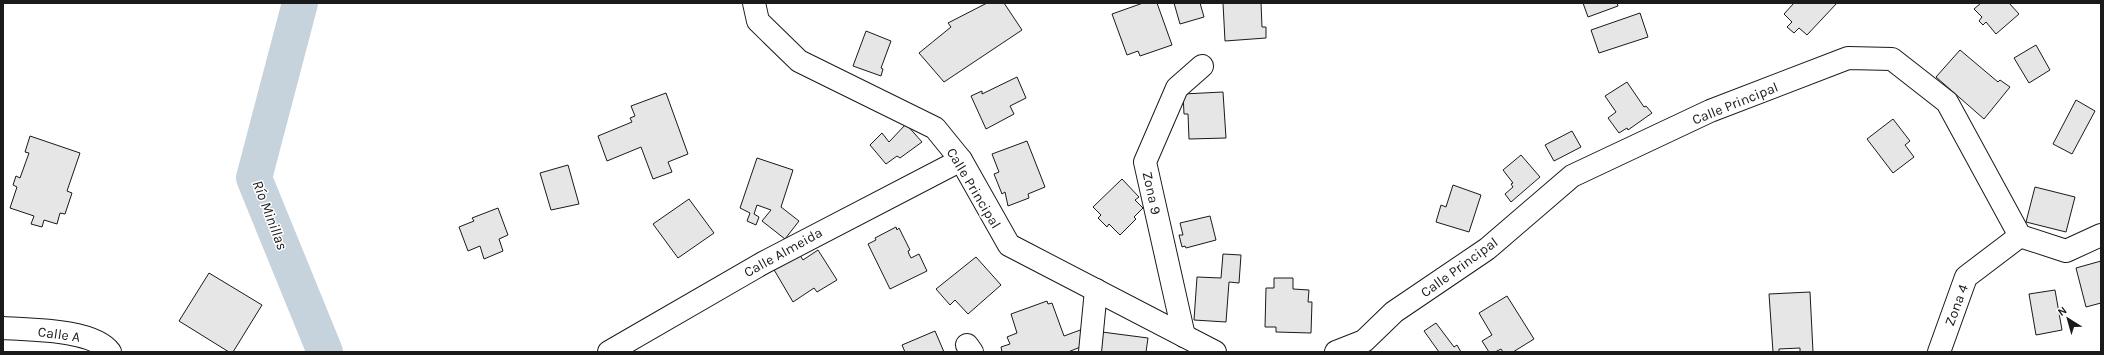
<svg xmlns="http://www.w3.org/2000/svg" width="2104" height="355" font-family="Karla,sans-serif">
  <rect width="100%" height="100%" fill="#fff"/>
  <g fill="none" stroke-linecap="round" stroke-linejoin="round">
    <!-- river -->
    <path stroke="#c6d2dc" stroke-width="36" d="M300 3 254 178 325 352"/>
  </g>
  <!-- building -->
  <g fill="#e6e6e6" stroke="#1a1a1a">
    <path d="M987 3H1004L1022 30 944 82 919 53 951 27 948 23Z"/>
    <path d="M1143 3H1157L1172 45 1140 56 1138 51 1127 55 1112 14Z"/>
    <path d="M1174 3H1200L1204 17 1180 24Z"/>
    <path d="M1223 3H1261L1262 27H1266V38L1225 41Z"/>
    <path d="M1583 3H1617L1618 6 1588 17Z"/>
    <path d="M1794 3H1837L1807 35 1799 28 1794 33 1787 27 1792 22 1784 14Z"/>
    <path d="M1981 3H2009L2019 14 1996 34 1986 22 1983 25 1979 21 1982 17 1974 9Z"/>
    <path d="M1640 13 1648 37 1599 53 1591 30Z"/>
    <path d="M866 31 891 41 881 68 883 69 881 76 853 66Z"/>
    <path d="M2036 45 2050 70 2029 83 2014 58Z"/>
    <path d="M1960 50 1998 82 2000 80 2010 87 1984 119 1936 77Z"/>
    <path d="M1017 77 1026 98 1010 106 1014 114 986 129 971 96 982 91V94Z"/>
    <path d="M1627 82 1644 107 1646 106 1652 113 1628 130 1627 128 1619 133 1608 118 1616 112 1605 96Z"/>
    <path d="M1223 92 1226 138 1189 139 1188 114H1184L1183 94Z"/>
    <path d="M666 93 688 154 668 162 672 172 653 179 641 147 607 161 598 136 632 122 630 118 635 116 631 106Z"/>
    <path d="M2076 100 2095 111 2072 154 2053 144Z"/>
    <path d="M1893 119 1910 141 1905 145 1914 157 1893 173 1867 139Z"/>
    <path d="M906 124 922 142 900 158 897 156 886 164 870 145 882 133 889 142Z"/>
    <path d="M1572 131 1581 147 1554 161 1545 145Z"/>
    <path d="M30 136 80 153 67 191 72 193 65 214 60 213 57 224 44 220 42 227 31 224 34 216 10 208 17 187 13 185 16 176 20 178 29 153 25 152Z"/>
    <path d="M1027 141 1045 187 1028 194 1029 198 1008 206 1005 192 1002 194 994 174 999 172 992 154Z"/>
    <path d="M1521 155 1540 177 1511 202 1505 194 1513 187 1511 184 1513 183 1503 170Z"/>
    <path d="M757 158 793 170 781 207 799 221 785 239 762 221 771 210 757 205 754 214 759 217 756 225 747 221 750 213 740 208Z"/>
    <path d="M568 165 579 204 551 210 540 173Z"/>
    <path d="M1122 179 1139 197 1135 200 1143 208 1134 217 1136 219 1120 235 1109 224 1107 227 1098 218 1101 215 1093 207Z"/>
    <path d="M1453 185 1481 195 1469 232 1436 222 1441 205 1446 207Z"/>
    <path d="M2035 187 2075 197 2066 232 2026 222Z"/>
    <path d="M689 199 714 233 678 258 653 224Z"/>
    <path d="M498 208 508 235 499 239 503 251 484 259 480 246 468 251 459 227 474 221 472 218Z"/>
    <path d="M1210 216 1216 240 1186 248 1185 246 1182 247 1179 235H1183L1180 223Z"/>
    <path d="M896 227 897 230 899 228 910 250 908 251 909 254 911 258 919 254 927 271 890 289 868 244 876 240 875 238Z"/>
    <path d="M818 250 837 280 817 292 814 288 793 302 773 268 798 252 803 260Z"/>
    <path d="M1223 254 1241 255 1239 283 1229 282 1226 322 1194 320 1197 277 1221 278Z"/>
    <path d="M976 257 1001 285 968 314 955 300 950 305 936 289Z"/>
    <path d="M2101 261V303L2086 307 2076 268Z"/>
    <path d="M209 273 262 305 233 352H229L179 321Z"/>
    <path d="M1274 278H1293V289L1309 290 1308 302H1312L1311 333 1276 332V327H1265L1266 288H1274Z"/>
    <path d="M2055 290 2062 330 2036 335 2029 294Z"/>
    <path d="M1810 292 1813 352H1800V348L1779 349V352H1773L1769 294Z"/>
    <path d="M1507 296 1534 339 1513 352H1503L1501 349 1495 352H1489L1482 341 1492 335 1479 313Z"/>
    <path d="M1047 301 1048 304 1052 303 1064 336 1083 329V346L1068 352H1002L1001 347 1010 344 1007 337 1017 333 1011 314Z"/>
    <path d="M1436 323 1454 347 1457 345 1461 352H1439L1424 331Z"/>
    <path d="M935 331 944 352H905L902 345Z"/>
    <path d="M1102 332 1148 338 1146 352H1099Z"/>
  </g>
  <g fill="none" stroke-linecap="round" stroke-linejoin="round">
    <defs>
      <g id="minor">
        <path d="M754 3 758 21 799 61 935 128 961 160 1009 245 1215 352"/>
        <path d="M3 328C30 330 93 329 110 352"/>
        <path d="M1184 336 1145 162 1177 88 1202 66"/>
        <path d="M967 345 972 352"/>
        <path d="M609 352 763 263 961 160"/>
        <path d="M1090 352 1096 290"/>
        <path d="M1336 352 1364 341 1394 312 1487 249 1572 176 1710 111 1848 58 1892 59 1947 102 2020 236 2066 251 2101 235"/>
        <path d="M1939 352 1966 277 2020 236"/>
      </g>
    </defs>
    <!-- minor casing -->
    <use href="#minor" stroke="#1a1a1a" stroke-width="24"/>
    <!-- minor -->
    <use href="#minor" stroke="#fff" stroke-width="22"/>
  </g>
  <g text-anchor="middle" stroke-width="3" stroke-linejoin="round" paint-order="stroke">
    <!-- street labels -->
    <g font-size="14" fill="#1a1a1a" stroke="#fff">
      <text transform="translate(1735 103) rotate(-22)" y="5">Calle Principal</text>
      <text transform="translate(974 188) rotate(59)" y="5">Calle Principal</text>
      <text transform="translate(1152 193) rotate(78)" y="5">Zona 9</text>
      <text transform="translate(783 252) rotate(-29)" y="5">Calle Almeida</text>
      <text transform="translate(1459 267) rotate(-36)" y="5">Calle Principal</text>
      <text transform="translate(1956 305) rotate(-70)" y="5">Zona 4</text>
      <text transform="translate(59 334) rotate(8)" y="5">Calle A</text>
    </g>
    <!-- water labels -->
    <g font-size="15" font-style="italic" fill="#1a1a1a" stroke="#fff">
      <text transform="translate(270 215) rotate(69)" y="5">Río Minillas</text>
    </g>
  </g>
  <!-- border -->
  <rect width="2104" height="355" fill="none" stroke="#1a1a1a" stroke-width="8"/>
  <!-- north arrow -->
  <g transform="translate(2068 319) rotate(323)" stroke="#ffffff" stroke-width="3" paint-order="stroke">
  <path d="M0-3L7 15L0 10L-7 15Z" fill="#1a1a1a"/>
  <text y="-6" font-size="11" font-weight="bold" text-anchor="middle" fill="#1a1a1a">N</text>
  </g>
</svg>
